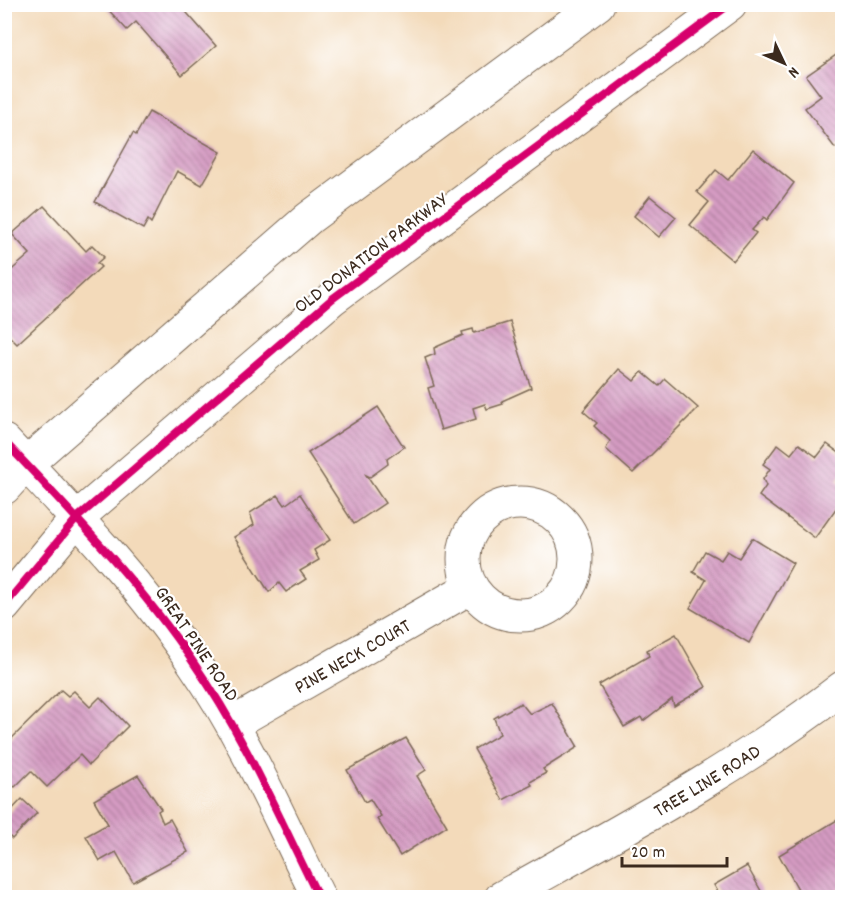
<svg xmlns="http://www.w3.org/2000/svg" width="847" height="902" font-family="Dekko,sans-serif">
  <defs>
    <pattern id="building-back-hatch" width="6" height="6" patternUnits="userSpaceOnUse" patternTransform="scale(1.5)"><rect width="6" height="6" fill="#d59bc3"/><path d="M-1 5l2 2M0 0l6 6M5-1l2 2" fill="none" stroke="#ae7f9e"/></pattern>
  </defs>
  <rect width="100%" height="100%" fill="#fff"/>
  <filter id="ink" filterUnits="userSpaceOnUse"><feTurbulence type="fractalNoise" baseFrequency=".0167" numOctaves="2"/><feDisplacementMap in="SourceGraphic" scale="12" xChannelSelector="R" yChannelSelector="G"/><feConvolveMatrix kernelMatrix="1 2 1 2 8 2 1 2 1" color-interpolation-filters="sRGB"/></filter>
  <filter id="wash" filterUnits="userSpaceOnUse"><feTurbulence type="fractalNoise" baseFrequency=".008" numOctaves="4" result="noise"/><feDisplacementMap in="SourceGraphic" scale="24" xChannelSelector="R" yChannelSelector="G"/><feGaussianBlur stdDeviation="1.35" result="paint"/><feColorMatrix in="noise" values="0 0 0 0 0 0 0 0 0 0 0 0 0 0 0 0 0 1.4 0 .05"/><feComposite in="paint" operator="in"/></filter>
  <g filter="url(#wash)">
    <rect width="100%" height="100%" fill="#f3daba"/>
    <g id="blocks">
      <!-- building -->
      <g fill="url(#building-back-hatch)">
        <path d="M104 5H180L216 46 182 75 136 22 127 30Z"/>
        <path d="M842 51V143L835 148 805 108 821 96 806 76Z"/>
        <path d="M149 112 221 152 202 185 177 171 151 223 148 220 143 229 95 202 133 133 136 135Z"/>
        <path d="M753 149 794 183 767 220 764 217 752 230 756 233 733 261 690 225 709 202 697 192 716 170 728 180Z"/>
        <path d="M650 196 676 217 659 237 634 216Z"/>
        <path d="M44 206 86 251 92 245 104 257 97 263 101 267 17 344 4 331V271L7 274 30 254 12 234Z"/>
        <path d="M510 322 531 388 502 401 503 404 487 409 485 404 473 408 476 419 441 430 428 388 434 386 425 358 435 354 434 348 463 335 462 332 473 329 474 333Z"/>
        <path d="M619 369 634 381 642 372 659 386 665 379 698 408 633 473 606 449 610 441 594 426 597 423 583 411Z"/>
        <path d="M378 407 404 447 387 459 388 464 370 477 366 475 385 503 354 524 308 453Z"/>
        <path d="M778 444 791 454 799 444 817 457 827 444 842 455V473L837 480 842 485V500L815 538 759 496 766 486 763 479 770 469 763 464Z"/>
        <path d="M300 494 330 540 314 550 319 560 300 571 306 579 286 592 279 583 269 592 234 537 254 525 250 513 278 495 285 505Z"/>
        <path d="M752 538 793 563 749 643 690 608 706 580 693 572 705 551 721 560 727 551 739 558Z"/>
        <path d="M676 634 706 687 674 706 672 699 643 721 641 717 624 727 599 685 649 656 647 650Z"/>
        <path d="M61 690 68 696 74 691 90 707 100 697 128 726 89 765 80 755 47 787 31 771 15 787 4 783V750L7 747 5 745Z"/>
        <path d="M521 703 530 714 552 703 578 747 543 769 546 773 530 782 532 785 503 800 474 749 500 734 494 718Z"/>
        <path d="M406 738 426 770 417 776 447 826 400 856 377 819 381 816 370 799 365 802 347 770Z"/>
        <path d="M138 775 161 809 158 811 163 823 170 819 188 852 133 882 116 852 100 861 86 836 108 824 94 800Z"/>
        <path d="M22 799 37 813 12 839 4 831V818Z"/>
        <path d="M842 817V887L838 889 841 895 836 898H803L779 855Z"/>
        <path d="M747 866 765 898H715L720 895 714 885Z"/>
      </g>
    </g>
  </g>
  <g filter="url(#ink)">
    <use href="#blocks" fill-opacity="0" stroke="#7b6855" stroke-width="1.5"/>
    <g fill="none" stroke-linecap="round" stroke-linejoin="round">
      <defs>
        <g id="minor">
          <path d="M4 441C72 513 140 583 195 665 245 737 280 820 319 898"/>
          <path d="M4 488 26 464 309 218 598 4"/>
          <circle cx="520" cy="559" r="56"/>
          <path d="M4 606 78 517 332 299 730 4"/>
          <path id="s1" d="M232 724 471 587"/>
          <path id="s2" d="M501 898C618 832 736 770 842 688"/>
        </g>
      </defs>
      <!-- minor casing -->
      <use href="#minor" stroke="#7b6855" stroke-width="35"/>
      <!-- minor -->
      <use href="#minor" stroke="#fff" stroke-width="33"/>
      <defs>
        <g id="cycleway">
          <path d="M4 441C72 513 140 583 195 665 245 737 280 820 319 898"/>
          <path d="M4 606 78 517 332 299 730 4"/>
        </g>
      </defs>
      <!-- cycleway casing -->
      <use href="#cycleway" stroke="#fff" stroke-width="11"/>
      <!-- cycleway -->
      <use href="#cycleway" stroke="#d6006c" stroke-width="8"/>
    </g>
  </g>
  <g text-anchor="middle" stroke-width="4.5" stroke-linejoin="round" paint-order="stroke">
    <!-- street labels -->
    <g font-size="20" fill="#3b2a1e" stroke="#fff">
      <text transform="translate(370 252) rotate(-37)" y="7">OLD DONATION PARKWAY</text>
      <text transform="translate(198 643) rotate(56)" y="7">GREAT PINE ROAD</text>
      <text dy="7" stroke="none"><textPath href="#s1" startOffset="138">PINE NECK COURT</textPath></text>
      <text dy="7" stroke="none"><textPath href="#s2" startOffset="237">TREE LINE ROAD</textPath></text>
    </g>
  </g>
  <!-- margin -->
  <rect width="847" height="902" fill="none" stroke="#fff" stroke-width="24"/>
  <!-- north arrow -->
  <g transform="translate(784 63) rotate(134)" stroke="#ffffff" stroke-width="4.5" paint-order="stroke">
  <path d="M0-4.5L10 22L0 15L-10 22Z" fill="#3b2a1e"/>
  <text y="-9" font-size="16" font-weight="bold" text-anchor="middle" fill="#3b2a1e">N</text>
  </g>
  <!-- scale -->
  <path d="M622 857v9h105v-9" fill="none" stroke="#3b2a1e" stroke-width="3"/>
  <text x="631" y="857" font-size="18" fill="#3b2a1e" stroke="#ffffff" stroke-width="4.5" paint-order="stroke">20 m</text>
</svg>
